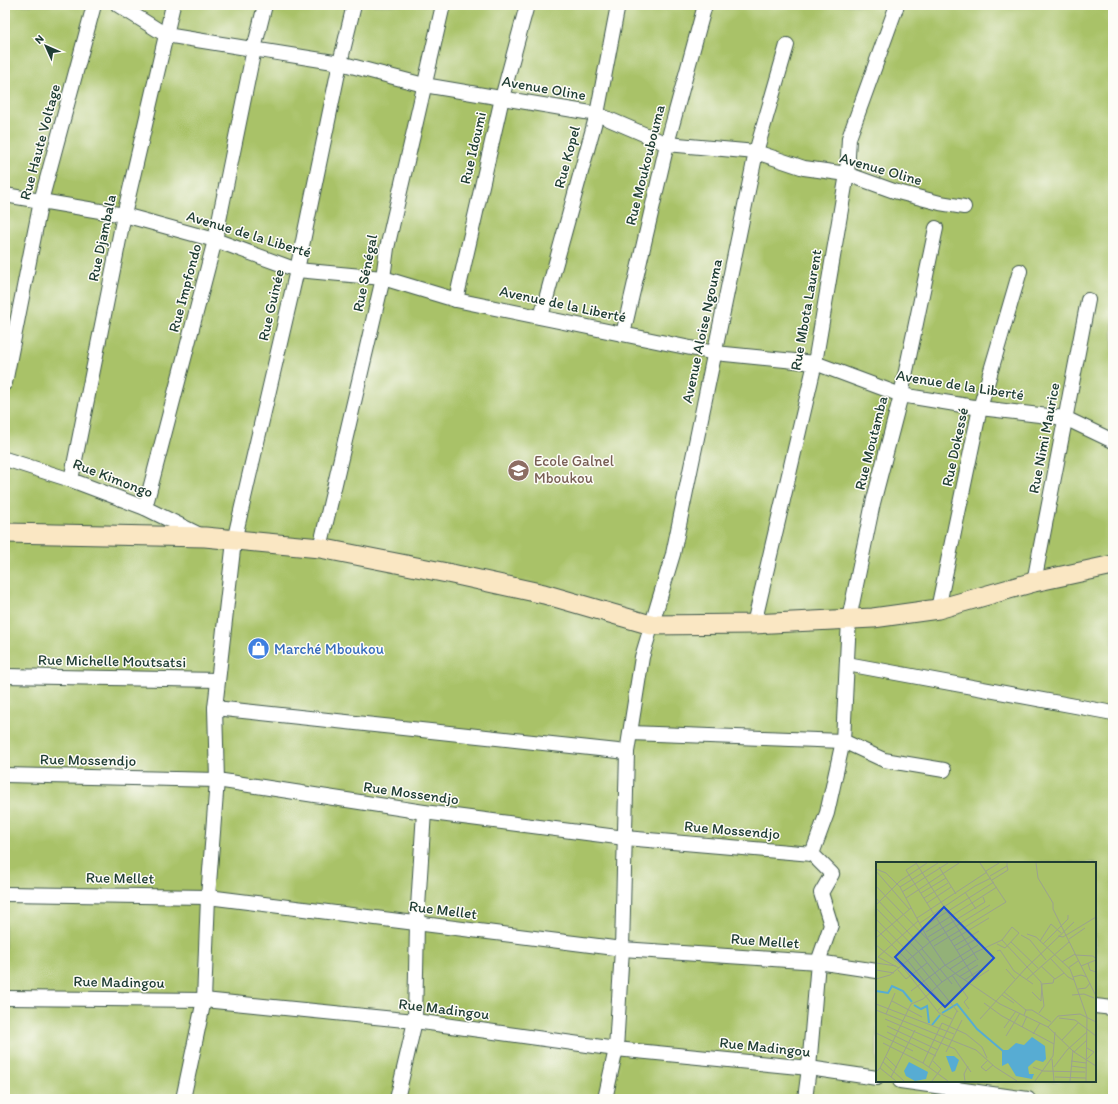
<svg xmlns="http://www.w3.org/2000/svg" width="1118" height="1104" font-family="Itim,sans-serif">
  <rect width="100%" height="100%" fill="#fdfcf7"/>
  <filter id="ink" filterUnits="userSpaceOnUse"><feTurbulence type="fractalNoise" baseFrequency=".025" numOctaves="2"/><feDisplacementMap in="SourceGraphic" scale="8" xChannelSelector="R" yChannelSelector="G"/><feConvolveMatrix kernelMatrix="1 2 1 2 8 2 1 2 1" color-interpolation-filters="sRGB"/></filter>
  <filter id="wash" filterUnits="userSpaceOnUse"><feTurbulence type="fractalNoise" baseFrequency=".012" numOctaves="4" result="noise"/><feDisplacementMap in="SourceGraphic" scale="16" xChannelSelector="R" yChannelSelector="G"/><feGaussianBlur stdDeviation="0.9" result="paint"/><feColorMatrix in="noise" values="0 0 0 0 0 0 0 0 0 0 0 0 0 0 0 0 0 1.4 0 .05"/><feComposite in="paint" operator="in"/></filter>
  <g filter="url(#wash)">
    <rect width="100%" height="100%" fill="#f0e6cb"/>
    <!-- green -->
    <path fill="#a9c268" stroke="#64804e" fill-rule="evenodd" d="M5 5H1113V1099H5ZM877 863H1095V1081H877Z"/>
  </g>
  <g filter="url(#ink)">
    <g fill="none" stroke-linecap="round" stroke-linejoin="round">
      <defs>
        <g id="minor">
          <path d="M118 5 166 35 340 63 424 85 597 114 667 144 756 152 804 168 847 174 894 191 940 203 964 207"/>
          <path d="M5 195 124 215 215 240 297 270 383 278 456 300 715 353 815 363 901 395 980 408 1065 418 1113 441"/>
          <path d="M456 300 502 98 527 5"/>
          <path d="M541 317 597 114 618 5"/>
          <path d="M623 334 667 144 705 5"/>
          <path d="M5 383 41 201 94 5"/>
          <path d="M5 459 71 480 145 508 200 535"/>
          <path d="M71 480 124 215 173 5"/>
          <path d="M145 508 215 240 254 49 265 5"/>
          <path d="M320 548 383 278 387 248 443 5"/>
          <path d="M1034 582 1088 300"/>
          <path d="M938 609 980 408 1020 271"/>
          <path d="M754 624 815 363 847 174 849 138 897 5"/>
          <path d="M847 664 1113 713"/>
          <path d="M5 676 218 680"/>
          <path d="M215 708 627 752"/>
          <path d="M630 733 843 741 884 760 944 770"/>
          <path d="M5 775 217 780 424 812 625 838 812 854"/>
          <path d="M5 894 208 897 622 949 818 962 877 971"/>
          <path d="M5 998 204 1000 415 1021 616 1049 809 1068 877 1078"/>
          <path d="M1095 1006 1113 1008"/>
          <path d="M900 1081 1028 1099"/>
          <path d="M183 1099 204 1000 208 897 217 780 215 708 234 541 297 270 340 63 354 5"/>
          <path d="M397 1099 415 1021 417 923 424 812"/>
          <path d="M605 1099 616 1049 622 949 627 752 642 657 673 554 756 152 787 45"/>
          <path d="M805 1099 809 1068 818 962 831 925 821 893 832 874 812 854 827 813 843 741 849 619 873 503 901 395 936 228"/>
        </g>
        <path id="secondary" d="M5 533 205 537 320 548 452 574 544 594 651 625 754 624 873 618 938 609 1034 582 1113 565"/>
      </defs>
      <!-- minor casing -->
      <use href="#minor" stroke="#3e564b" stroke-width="16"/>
      <!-- secondary casing -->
      <use href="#secondary" stroke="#3e564b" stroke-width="21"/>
      <!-- minor -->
      <use href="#minor" stroke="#fff" stroke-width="14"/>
      <!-- secondary -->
      <use href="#secondary" stroke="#fae7c3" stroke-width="19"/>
    </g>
  </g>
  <!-- icons -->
  <defs>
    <symbol id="school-disc" viewBox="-11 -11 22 22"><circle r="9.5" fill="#8d6e63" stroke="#fdfcf7"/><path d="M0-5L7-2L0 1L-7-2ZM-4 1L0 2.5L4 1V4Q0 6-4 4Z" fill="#fff"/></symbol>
    <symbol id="shop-disc" viewBox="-11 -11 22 22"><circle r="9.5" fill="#3f7fe0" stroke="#fdfcf7"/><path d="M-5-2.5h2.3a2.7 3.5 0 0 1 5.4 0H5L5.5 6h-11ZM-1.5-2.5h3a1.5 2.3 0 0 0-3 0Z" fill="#fff"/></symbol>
  </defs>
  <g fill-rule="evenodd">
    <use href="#school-disc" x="506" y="458" width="25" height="25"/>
    <use href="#shop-disc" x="246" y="636" width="25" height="25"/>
  </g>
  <g text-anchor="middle" stroke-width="3" stroke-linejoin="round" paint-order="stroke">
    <!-- street labels -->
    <g font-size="15" fill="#1f3d34" stroke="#fdfcf7">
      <text transform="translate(544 88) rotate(10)" y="5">Avenue Oline</text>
      <text transform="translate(40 142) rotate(-75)" y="5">Rue Haute Voltage</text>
      <text transform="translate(473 148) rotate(-77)" y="5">Rue Idoumi</text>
      <text transform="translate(567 157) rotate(-75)" y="5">Rue Kopel</text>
      <text transform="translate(645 165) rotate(-76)" y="5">Rue Moukoubouma</text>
      <text transform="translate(881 169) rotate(16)" y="5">Avenue Oline</text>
      <text transform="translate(249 234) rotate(17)" y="5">Avenue de la Liberté</text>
      <text transform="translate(102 238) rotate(-78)" y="5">Rue Djambala</text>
      <text transform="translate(365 273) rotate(-79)" y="5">Rue Sénégal</text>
      <text transform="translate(185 288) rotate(-75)" y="5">Rue Impfondo</text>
      <text transform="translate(563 304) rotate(12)" y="5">Avenue de la Liberté</text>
      <text transform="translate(271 305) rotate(-77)" y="5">Rue Guinée</text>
      <text transform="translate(806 310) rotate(-80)" y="5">Rue Mbota Laurent</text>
      <text transform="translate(702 331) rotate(-78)" y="5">Avenue Aloise Ngouma</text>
      <text transform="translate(960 385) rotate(9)" y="5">Avenue de la Liberté</text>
      <text transform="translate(1044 438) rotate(-79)" y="5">Rue Nimi Maurice</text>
      <text transform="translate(871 443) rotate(-76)" y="5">Rue Moutamba</text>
      <text transform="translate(955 447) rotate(-78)" y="5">Rue Dokessé</text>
      <text transform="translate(113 478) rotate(21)" y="5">Rue Kimongo</text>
      <text transform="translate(112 661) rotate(1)" y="5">Rue Michelle Moutsatsi</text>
      <text transform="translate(88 760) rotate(1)" y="5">Rue Mossendjo</text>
      <text transform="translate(411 793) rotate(8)" y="5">Rue Mossendjo</text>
      <text transform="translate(732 830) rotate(5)" y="5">Rue Mossendjo</text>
      <text transform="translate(120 878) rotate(1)" y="5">Rue Mellet</text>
      <text transform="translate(443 910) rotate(7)" y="5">Rue Mellet</text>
      <text transform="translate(765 941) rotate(4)" y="5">Rue Mellet</text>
      <text transform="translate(119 982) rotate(1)" y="5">Rue Madingou</text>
      <text transform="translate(444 1009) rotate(7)" y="5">Rue Madingou</text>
      <text transform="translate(765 1047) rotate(6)" y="5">Rue Madingou</text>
    </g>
    <!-- education labels -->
    <g font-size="15" fill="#785e54" stroke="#fdfcf7" text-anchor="start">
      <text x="534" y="466">Ecole Galnel<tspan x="534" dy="17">Mboukou</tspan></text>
    </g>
    <!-- shop labels -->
    <g font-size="15" fill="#366cbe" stroke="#fdfcf7" text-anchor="start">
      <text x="274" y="654">Marché Mboukou</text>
    </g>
  </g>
  <!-- overview -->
  <g transform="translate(876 862)">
    <rect width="220" height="220" fill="#f0e6cb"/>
    <path d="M0 1H220V219H0Z" fill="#a9c268"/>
    <path d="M156 175 169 184 170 197 167 200 160 198 152 205 153 212H158L156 217 140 214 132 201 126 204V188H132L140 181 148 183ZM70 194H78L83 198 79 209 76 210ZM33 200 52 210 50 217 39 219 30 214 28 209Z" fill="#57acd3"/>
    <path fill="none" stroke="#57acd3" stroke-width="2" d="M0 129 12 131 16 124 27 129 36 140M38 143 45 147 51 144 53 161M66 151 81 142 101 167 127 189M56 163 64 153"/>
    <path fill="none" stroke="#9ca28f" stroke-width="1" d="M40 1 102 98M41 1 30 8 99 117M160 1 162 16 177 41V47L220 134M63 5 80 32M0 7 10 11 24 25 53 79M0 9 33 47M110 9 123 1M114 14 131 4V1M116 18 132 8 131 4M0 24 53 79 69 103 80 112 124 142 172 165 198 190 220 204M99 24 115 16M24 25 62 1M26 30 72 1M89 30 100 47M45 31 70 16M0 36 47 86M30 36 83 1M48 36 72 21M51 41 75 25M0 43 24 19 51 1M0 46 43 90 66 120M41 56 111 10M0 57 37 95 82 150M44 61 99 24M47 65 118 20M0 67 32 99 67 143 61 149M50 70 121 25M151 72 160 75 179 93 194 107 197 115 211 155 210 219M145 73 154 78 170 98M182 74 187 75 220 55M52 75 109 40 107 35M0 76 35 46M193 77 209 66M126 78 165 120 168 144 163 151M75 79 113 56M164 79 175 62 185 71M135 80 162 106M121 82 129 86 132 83M167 82 192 57V53M0 83 26 104 63 151 76 157M58 84 130 40 104 1M78 84 103 69M46 87 63 107M81 88 102 76M121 89 124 88 138 109 157 122M199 93 217 94 220 97M2 95 42 59M2 95 23 106M174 96 192 115 198 118M186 100 199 92M0 101 20 104M212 101 214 108 220 110M165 104 179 117 188 111M205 104 220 98M192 106 202 99M64 107 76 122M74 107 100 90 126 78 136 65 143 71 132 83M130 107 139 117M0 108 18 111M22 108 30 117 51 101M76 113 92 136 88 140 93 147M83 115 102 103M197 115 205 113 211 115M0 117 14 113 54 80 114 43M151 117 193 80M88 118 104 108M93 121 113 108M202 127 210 126 214 121M35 129 68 104 102 83M128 130 150 148M156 130 165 139M126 133 138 141M196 133 208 132 218 136M16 139 46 155M165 139 166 122 177 121 178 117M108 141 126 154 178 182M0 142 78 172M0 148 100 188 119 205 141 219M10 152 19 131M148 153 150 148H156L175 160M183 156 199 158 220 174M9 157 79 187 95 210M104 157 150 106 198 60M11 164 62 188M146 165 151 154M172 165 182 154 204 152 220 160M128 166 140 149M11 170 60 194M0 171 37 189M157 172 164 161M130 174 144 151M186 178 202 161M7 181 47 201 72 219M70 190 86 158M198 190 211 178M10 195 21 206M176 197 178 219M211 197 218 190 211 186M112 198 105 205 110 209 117 203M195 199 210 201M7 200 28 219M47 201 66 161 90 172 106 185 111 196M195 204 210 206M53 205 81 149M157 205 167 209 209 210M178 205 191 188 211 170M4 206 35 142 47 137 66 120 100 98M0 210 4 206 20 219M15 215 39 168M179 215 210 216M56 219 65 207 57 199M89 219 88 212 92 204M159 219 177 194 179 170M194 219 197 188"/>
    <path fill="#1d4ed8" fill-opacity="0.15" stroke="#1d4ed8" stroke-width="2" d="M68 45 118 96 69 145 19 95Z"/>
    <rect width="220" height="220" fill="none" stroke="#1f3d34" stroke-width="2"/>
  </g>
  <!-- margin -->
  <rect width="1118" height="1104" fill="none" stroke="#fdfcf7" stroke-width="20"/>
  <!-- north arrow -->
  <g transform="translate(46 46) rotate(315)" stroke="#fdfcf7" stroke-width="3" paint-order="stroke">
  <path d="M0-3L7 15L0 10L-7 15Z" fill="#1f3d34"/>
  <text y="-6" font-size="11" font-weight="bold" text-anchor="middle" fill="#1f3d34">N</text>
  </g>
</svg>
